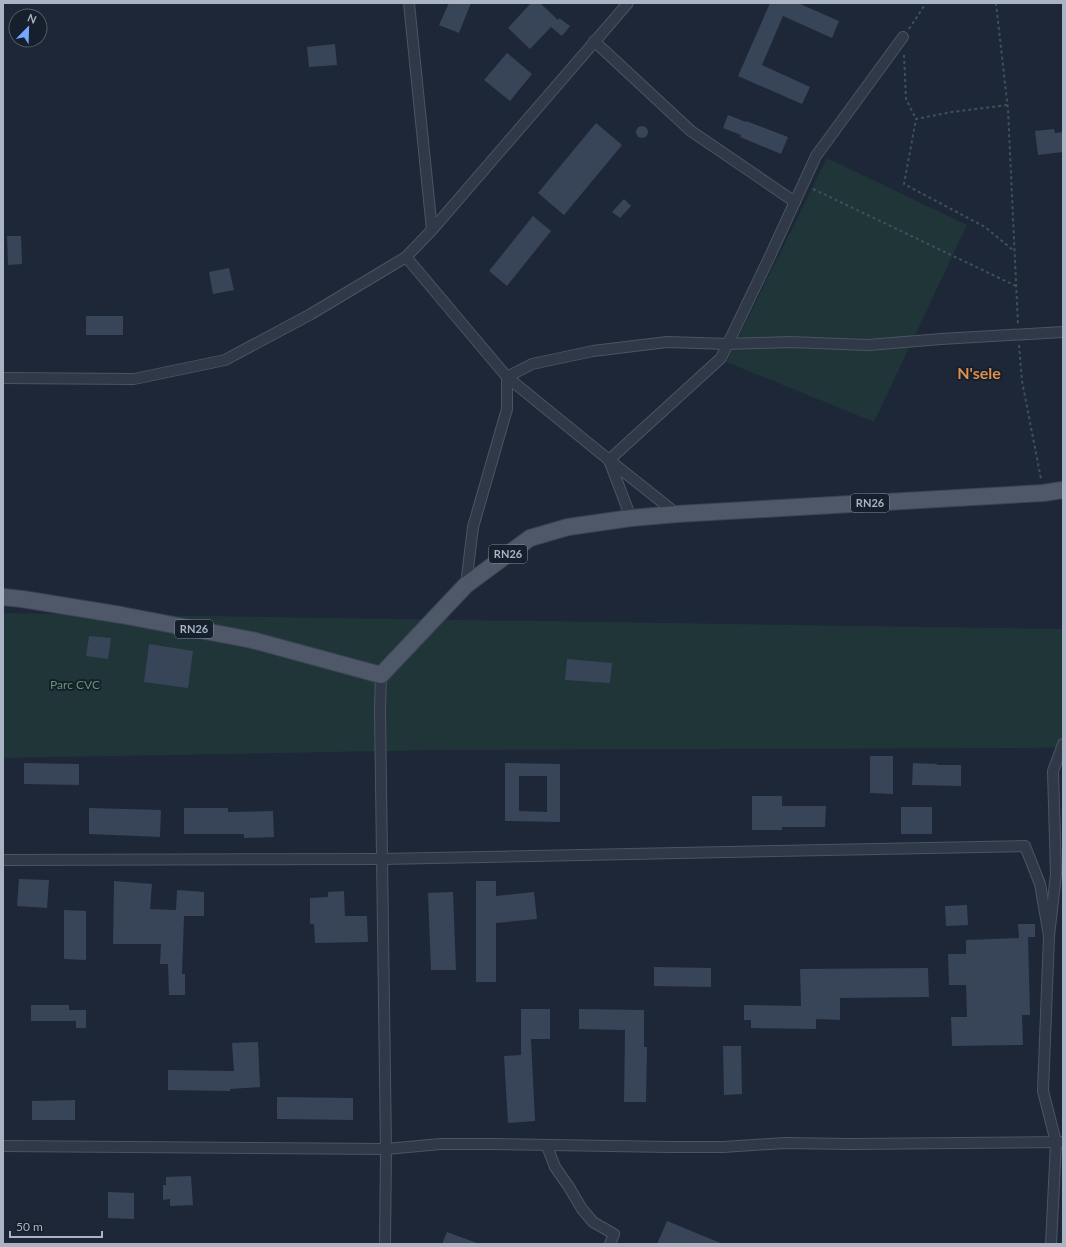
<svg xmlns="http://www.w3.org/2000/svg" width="1066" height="1247" font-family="Lato,sans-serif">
  <rect width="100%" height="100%" fill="#1d2737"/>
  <!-- green -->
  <g fill="#1f3538">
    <path d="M827 158 967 225 874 422 726 362Z"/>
    <path d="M3 613 1063 629V747L1033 748 441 750 3 758Z"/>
  </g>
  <!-- building -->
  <g fill="#384558" fill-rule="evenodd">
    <path d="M449 3H471L459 33 439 25Z"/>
    <path d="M531 3H540L558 20 559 18 570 26 562 36 551 27 530 49 508 28Z"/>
    <path d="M770 3H798L839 21 832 38 783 16 762 65 810 87 802 104 738 76Z"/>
    <path d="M335 44 337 65 309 67 307 47Z"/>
    <path d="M507 53 532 74 510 101 484 80Z"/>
    <path d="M728 115 746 122V121L788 137 781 154 740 137 741 135 723 128Z"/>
    <path d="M596 123 622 145 564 215 538 193Z"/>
    <circle cx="642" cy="132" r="6"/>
    <path d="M1054 129 1055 133 1063 132V152L1038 155 1035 131Z"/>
    <path d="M624 199 631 206 620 218 612 212Z"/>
    <path d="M533 216 551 231 507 286 489 271Z"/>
    <path d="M7 236H21L22 264 8 265Z"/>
    <path d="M229 268 234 290 213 294 209 272Z"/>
    <rect x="86" y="316" width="37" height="19"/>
    <path d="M89 636 111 638 108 659 86 656Z"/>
    <path d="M149 644 193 651 188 688 144 682Z"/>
    <path d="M567 659 612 663 610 683 565 680Z"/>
    <path d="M870 756H893V794L870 793Z"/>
    <path d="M24 763 79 764V785L24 784Z"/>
    <path d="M505 763 560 764V822L505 821ZM519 776H547V812L519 811Z"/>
    <path d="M913 763 937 764V765H961V786L912 785Z"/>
    <path d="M752 796H782V806H826L825 827H782V830H752Z"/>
    <rect x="901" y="807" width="31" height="27"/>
    <path d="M89 808 161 810 160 837 89 834Z"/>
    <path d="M184 808H228V812L273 811 274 837 244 838V834H184Z"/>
    <path d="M19 879 49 880 47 908 17 906Z"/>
    <path d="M114 881 152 884 150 909 176 910 177 890 204 892V916H184L182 974H185V995H169L168 964H160L161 944H113Z"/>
    <path d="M476 881H496V896L534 892 537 919 496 923V982H476Z"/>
    <path d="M344 891 345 916H367L368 942 315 943 314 924H310V898L328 897V892Z"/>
    <path d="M453 892 456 970H431L428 893Z"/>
    <path d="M967 905 968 925 946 926 945 906Z"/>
    <path d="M64 910 86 911V960L64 959Z"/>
    <path d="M1018 924H1035V937H1028L1030 1015H1022L1023 1045 952 1046 951 1017H967L966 985H949L948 954H966V940L1019 938Z"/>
    <path d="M654 967 711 968V987L654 986Z"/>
    <path d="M928 968 929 997 840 998V1020L816 1019V1029L751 1028V1020H744V1005L801 1006 800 969Z"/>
    <path d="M31 1005H69V1010H86V1028H76V1021H31Z"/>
    <path d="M521 1009H550V1039H531L535 1121 508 1123 504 1056 521 1055Z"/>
    <path d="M579 1009 644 1010V1047H647L646 1102H624L625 1030 579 1029Z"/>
    <path d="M258 1042 260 1087 230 1089V1091L168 1090V1070L234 1071 232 1043Z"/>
    <path d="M723 1046H741L742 1094 724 1095Z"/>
    <path d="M277 1097 353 1098V1120L277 1119Z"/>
    <path d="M75 1100V1120H32V1101Z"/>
    <path d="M191 1176 193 1205 170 1206V1199L163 1200V1185H166V1177Z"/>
    <path d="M108 1192 134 1193V1219L108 1218Z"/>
    <path d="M667 1221 723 1244H657Z"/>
    <path d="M447 1232 477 1243V1244H442Z"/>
  </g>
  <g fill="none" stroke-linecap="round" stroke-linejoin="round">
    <defs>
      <g id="street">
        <path d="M409 3 432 230"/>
        <path d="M594 41 691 131 795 202"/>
        <path d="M406 257 507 377 609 460 677 514"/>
        <path d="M507 377 532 364 593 351 667 342 728 344 790 342 868 345 941 339 1063 332"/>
        <path d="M3 378 134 379 225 360 311 314 406 257 432 230 628 3"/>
        <path d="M631 518 609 460 721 358 770 256 816 156 903 37"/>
        <path d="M466 585 473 527 507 409V377"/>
        <path d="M381 675 380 710 386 1149 385 1244"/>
        <path d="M3 860 381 859 1025 846 1040 884 1049 936"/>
        <path d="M3 1146 386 1149 441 1144H491L669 1147H723L785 1143 850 1144 1063 1142"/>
        <path d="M547 1146 555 1167 569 1187 582 1209 593 1222 614 1234 610 1244"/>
        <path d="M1051 1244 1056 1142 1043 1091 1049 936 1056 874 1053 771 1063 744"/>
      </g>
      <path id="primary" d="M3 597 22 599 121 615 252 640 381 675 466 585 530 538 568 527 631 518 677 514 1043 493 1063 490"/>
    </defs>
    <!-- street casing -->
    <use href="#street" stroke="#4b5463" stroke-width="12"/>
    <!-- primary casing -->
    <use href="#primary" stroke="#3a4351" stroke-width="18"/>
    <!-- path -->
    <g stroke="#3c5256" stroke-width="2" stroke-dasharray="3 3" stroke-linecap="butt">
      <path d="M996 3 1008 110 1018 325"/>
      <path d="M909 29 926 3"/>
      <path d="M904 55 906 99 916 119"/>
      <path d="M1007 105 952 112 916 119 904 184 985 227 1014 251"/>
      <path d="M813 189 1016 286"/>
      <path d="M1019 345 1022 381 1041 479"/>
    </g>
    <!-- street -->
    <use href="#street" stroke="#303948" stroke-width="10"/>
    <!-- primary -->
    <use href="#primary" stroke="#4e5868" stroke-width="16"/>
  </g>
  <g text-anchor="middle" stroke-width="4" stroke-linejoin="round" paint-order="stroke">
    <!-- shield labels -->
    <g fill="#161f2c" stroke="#7e8797" stroke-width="1">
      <rect x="851" y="494" width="38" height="18" rx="3"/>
      <rect x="489" y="545" width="38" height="18" rx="3"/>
      <rect x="175" y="620" width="38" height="18" rx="3"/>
    </g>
    <g font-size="11" font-weight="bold" fill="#aab4c5">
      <text x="870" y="507">RN26</text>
      <text x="508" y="558">RN26</text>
      <text x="194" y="633">RN26</text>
    </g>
    <!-- park labels -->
    <g font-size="12" fill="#60976e" stroke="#161f2c">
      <text x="75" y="689">Parc CVC</text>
    </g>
    <!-- district labels -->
    <g font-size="16" font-weight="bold" fill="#de8f4c" stroke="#161f2c">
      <text x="979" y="379">N'sele</text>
    </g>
  </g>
  <!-- border -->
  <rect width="1066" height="1247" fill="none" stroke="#aab4c5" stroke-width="8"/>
  <!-- north arrow -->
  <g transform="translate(28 28) rotate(23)"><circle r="19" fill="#161f2c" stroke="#515b69"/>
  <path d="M0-3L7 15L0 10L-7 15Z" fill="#75a7ff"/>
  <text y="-6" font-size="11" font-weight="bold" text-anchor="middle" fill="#aab4c5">N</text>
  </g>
  <!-- scale -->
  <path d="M10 1231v6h92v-6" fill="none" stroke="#aab4c5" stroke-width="2"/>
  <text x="16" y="1231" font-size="12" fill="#aab4c5" stroke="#161f2c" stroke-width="3" paint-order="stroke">50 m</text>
</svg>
